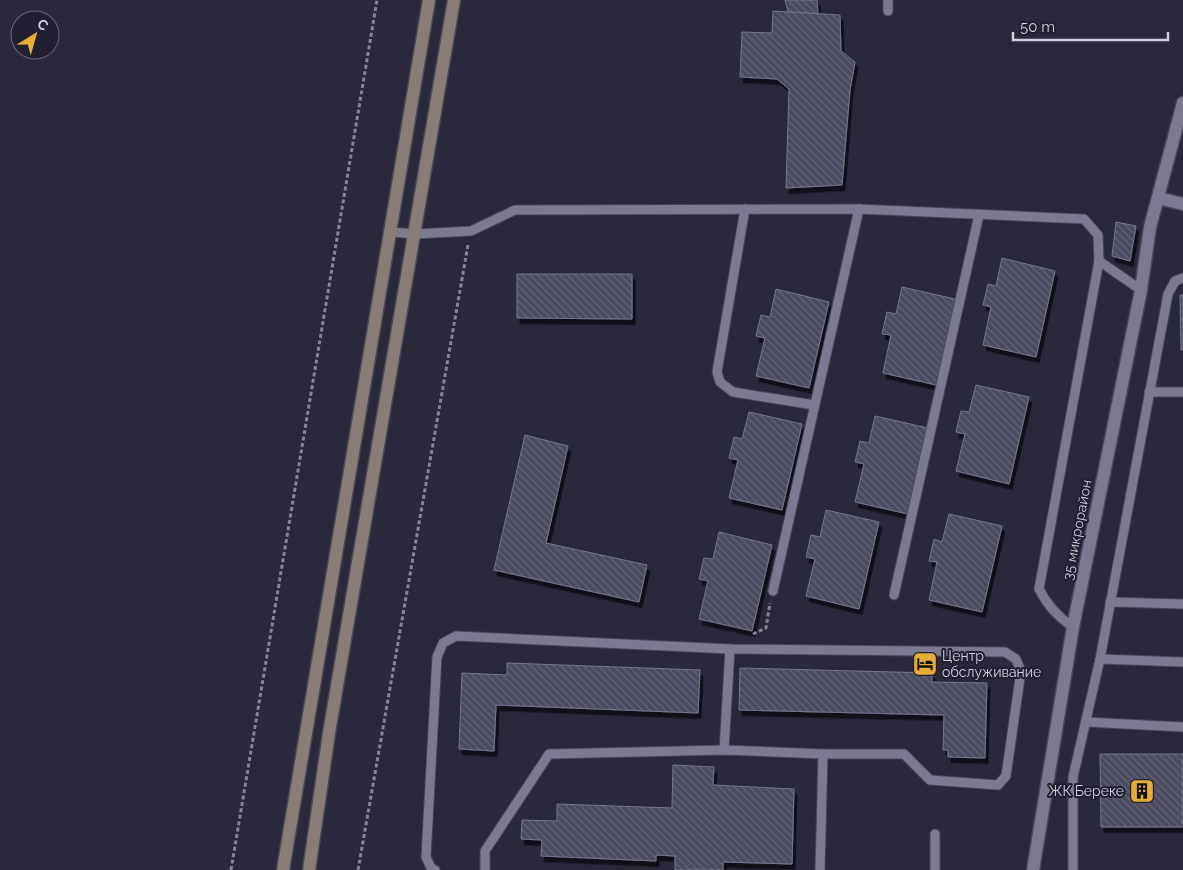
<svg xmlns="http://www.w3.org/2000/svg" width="1183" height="870" font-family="Raleway,sans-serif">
  <defs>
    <pattern id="building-back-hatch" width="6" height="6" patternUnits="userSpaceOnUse" patternTransform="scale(1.25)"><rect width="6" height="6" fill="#4b4b5f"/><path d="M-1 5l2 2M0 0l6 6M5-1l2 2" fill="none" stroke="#646475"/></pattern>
    <filter id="shadow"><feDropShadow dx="3" dy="5.5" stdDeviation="0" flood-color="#0009"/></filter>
  </defs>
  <rect width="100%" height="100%" fill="#2a293c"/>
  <!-- building -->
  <g fill="url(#building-back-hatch)" stroke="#77768c" filter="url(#shadow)">
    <path d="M785 0H817L818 14 788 12Z"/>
    <path d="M773 11 840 15 841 51 855 62 850 90 842 185 786 188 789 89 777 79 740 77 742 32 772 33Z"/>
    <path d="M1116 222 1136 226 1130 261 1112 256Z"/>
    <path d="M1002 258 1055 271 1036 357 983 345 991 307 983 305 988 284 996 286Z"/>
    <path d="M517 274H632V319L517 318Z"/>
    <path d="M902 287 955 299 936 385 883 373 891 335 882 334 887 312 896 314Z"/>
    <path d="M776 289 829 302 809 388 756 376 765 338 756 336 761 315 770 317Z"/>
    <path d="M1180 295H1183V350H1181Z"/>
    <path d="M976 385 1029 397 1009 484 956 471 965 434 956 432 961 411 969 412Z"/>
    <path d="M749 412 802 424 782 510 729 498 738 460 729 458 734 437 742 439Z"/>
    <path d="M875 416 928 428 908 514 855 502 864 464 855 462 860 441 869 443Z"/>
    <path d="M525 435 568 446 546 543 647 565 639 602 494 570Z"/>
    <path d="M826 510 879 522 859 609 806 596 815 559 806 557 811 535 820 537Z"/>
    <path d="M949 514 1002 526 982 612 929 600 937 562 929 561 934 539 942 542Z"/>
    <path d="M719 532 772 545 752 631 699 619 708 581 699 579 704 558 713 559Z"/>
    <path d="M507 663 700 670 698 713 496 705 494 751 459 749 462 673 507 675Z"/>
    <path d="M740 668 932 673V682L987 683 985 758 948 757V750H943L944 715 739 710Z"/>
    <path d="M1100 754H1183V827H1101Z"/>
    <path d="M673 765 714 767 713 785 794 789 792 864 723 862V870H675V856L656 855V861L541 856 542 840 521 839 522 820 557 821V804L672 808Z"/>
  </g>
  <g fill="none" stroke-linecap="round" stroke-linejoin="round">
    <defs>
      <g id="service">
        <path d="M888 11V0"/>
        <path d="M745 209 717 372 720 382 733 392 814 405"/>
        <path d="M391 232 415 234 471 231 515 210 859 209 1084 219 1098 235 1099 261 1039 589C1047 605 1058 617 1073 627"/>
        <path d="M1099 261 1141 290"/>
        <path d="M1149 392H1183"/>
        <path d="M773 591 859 209"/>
        <path d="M894 595 979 215"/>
        <path d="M1110 602 1183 604"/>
        <path d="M1100 659 1183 662"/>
        <path d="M1086 722 1183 727"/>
        <path d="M724 750 730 649"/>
        <path d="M935 834V870"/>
        <path d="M435 870 431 868 426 857 437 657 443 643 456 636 730 649 1005 652 1016 659 1021 671 1006 776 998 785 930 780 904 754H823L724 750 549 754 485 851V870"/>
        <path d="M820 870 823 754"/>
        <path d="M1073 870V777L1100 659 1168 294 1175 281 1183 278"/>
      </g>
      <g id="minor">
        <path d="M1158 198 1183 204"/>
        <path d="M1033 870 1073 627 1141 290 1150 227 1183 103"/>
      </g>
      <g id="secondary">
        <path d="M283 870 429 0"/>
        <path d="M309 870 329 733 454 0"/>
      </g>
    </defs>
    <!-- service casing -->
    <use href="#service" stroke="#484757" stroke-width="11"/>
    <!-- minor casing -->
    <use href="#minor" stroke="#484757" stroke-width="15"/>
    <!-- secondary casing -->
    <use href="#secondary" stroke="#484757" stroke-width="15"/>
    <!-- path -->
    <g stroke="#848493" stroke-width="3" stroke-dasharray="4 2.5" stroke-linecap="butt">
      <path d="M753 634 766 628 770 603"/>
      <path d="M231 870 377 0"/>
      <path d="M358 870 468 245"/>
    </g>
    <!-- service -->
    <use href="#service" stroke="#7b7a91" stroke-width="9"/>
    <!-- minor -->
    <use href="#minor" stroke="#7b7a91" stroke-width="12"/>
    <!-- secondary -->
    <use href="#secondary" stroke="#897d76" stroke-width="12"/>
  </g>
  <!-- icons -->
  <defs>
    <symbol id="hotel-square" viewBox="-11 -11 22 22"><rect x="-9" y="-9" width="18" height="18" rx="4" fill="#e5ad35" stroke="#212032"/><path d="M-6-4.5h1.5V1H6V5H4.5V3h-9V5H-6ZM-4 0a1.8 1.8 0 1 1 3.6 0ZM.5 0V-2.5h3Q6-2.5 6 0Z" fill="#111"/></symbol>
    <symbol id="building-square" viewBox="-11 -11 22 22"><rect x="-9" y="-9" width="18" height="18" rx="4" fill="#e5ad35" stroke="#212032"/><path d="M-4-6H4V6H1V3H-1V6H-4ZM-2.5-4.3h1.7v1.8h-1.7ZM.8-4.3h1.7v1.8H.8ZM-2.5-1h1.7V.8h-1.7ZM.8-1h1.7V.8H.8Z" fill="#111"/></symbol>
  </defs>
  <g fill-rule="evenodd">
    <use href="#hotel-square" x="911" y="650" width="28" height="28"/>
    <use href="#building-square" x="1128" y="777" width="28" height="28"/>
  </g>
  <g text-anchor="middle" stroke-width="4" stroke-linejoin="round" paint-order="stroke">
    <!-- street labels -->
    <g font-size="14" fill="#d0d0dc" stroke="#212032">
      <text transform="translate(1077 530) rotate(-79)" y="5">35 микрорайон</text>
    </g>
    <!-- poi labels -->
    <g font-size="14" fill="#d0d0dc" stroke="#212032" text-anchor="start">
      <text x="942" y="661">Центр<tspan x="942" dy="16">обслуживание</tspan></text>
      <text x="1124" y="796" text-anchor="end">ЖК Береке</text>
    </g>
  </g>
  <!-- north arrow -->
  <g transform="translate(35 35) rotate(37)"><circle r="24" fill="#212032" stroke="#676676"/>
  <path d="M0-4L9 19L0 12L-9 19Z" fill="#e5ad35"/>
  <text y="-8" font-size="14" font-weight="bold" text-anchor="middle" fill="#d0d0dc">С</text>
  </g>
  <!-- scale -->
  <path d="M1013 32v8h155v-8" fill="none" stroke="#d0d0dc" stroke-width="2.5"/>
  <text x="1020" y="32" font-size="15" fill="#d0d0dc" stroke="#212032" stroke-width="4" paint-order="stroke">50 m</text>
</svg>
